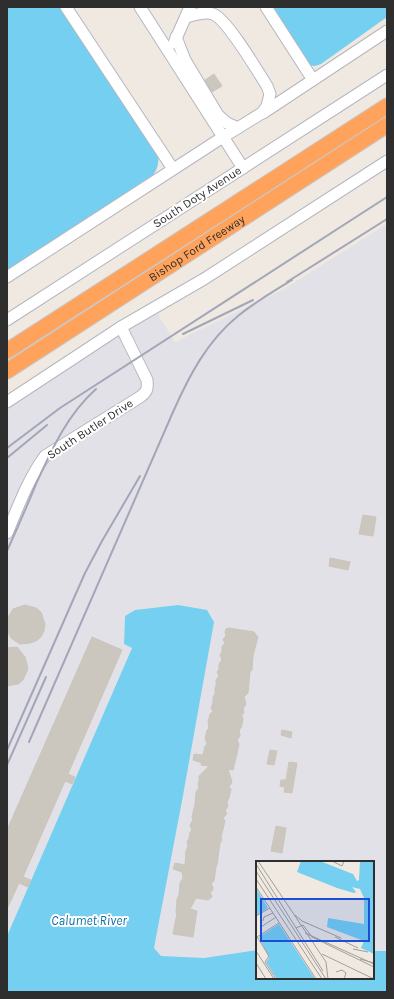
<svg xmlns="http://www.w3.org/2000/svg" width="394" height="999" font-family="Karla,sans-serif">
  <rect width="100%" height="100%" fill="#efe9e1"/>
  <!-- industrial -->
  <path fill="#e3e1e8" d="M387 224V951H373V862H257V950L204 958H182L161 956 154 948 182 801 178 605 135 610 125 616 124 644 132 648 7 936V408L96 350 157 313 175 342 284 289Z"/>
  <!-- water -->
  <g fill="#75cff0">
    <path d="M7 7H61L158 155C159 163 158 168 153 175L7 270Z"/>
    <path d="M271 7H387V17L321 64C316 66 313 67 308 64Z"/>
    <path d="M178 605 207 610 214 622 182 801 154 948 161 956 204 958 257 950V978H373V951H387V992H7V936L132 648 124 644 125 616 135 610Z"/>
  </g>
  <!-- building -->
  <g fill="#cbc7bf" stroke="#cbc5ba">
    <path d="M214 74 222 86 212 92 205 80Z"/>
    <path d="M363 515 376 517 373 536 359 534Z"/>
    <path d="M330 558 350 562 348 570 329 566Z"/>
    <path d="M25 605 36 608 41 612 45 624 44 631 41 637 36 641 30 643 20 644 11 638 8 632 7 619 13 609Z"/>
    <path d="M229 628 254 632 258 637 253 656 252 670 250 672 248 693 244 697 246 704 243 709 244 713 242 715 243 720 241 728 239 730 240 736 237 740 239 744 237 754 233 770 228 769 232 782 229 787 231 789 229 798 227 802 228 806 225 811 227 814 223 818 225 821 221 837 222 840 220 843 217 865 216 867 214 881 211 884 213 887V890L210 892 212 897 208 900 196 898 190 909 197 911 193 937 173 934 177 913H176L177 899 179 895 180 883 183 878 182 872 173 869 175 863 185 865 186 850 188 847 187 842 189 838 190 832 192 831 190 825 193 820 192 817 195 804 196 792 199 788 198 784 199 781V776L209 766 201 765 202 763 193 760 194 754 203 755 205 746 207 744 205 738 207 730 209 728 208 722 210 714 213 711 211 708 213 703V697L215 694V688L216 686V680L219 676 217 672 219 669V664L222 660 220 655 222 652V646L225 644 223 639 226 636 225 632 226 629Z"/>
    <path d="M92 637 122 650 68 774 75 777 72 784 65 781 23 877 31 880 28 887 19 883 7 909V830Z"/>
    <path d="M17 647 25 657 28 669 23 680 18 684 7 686V648Z"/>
    <path d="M282 730 292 732 291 738 281 735Z"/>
    <path d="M270 750 277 751 274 765 267 764Z"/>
    <path d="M289 762 297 763 292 793 284 792 285 787 280 786 281 780H286Z"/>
    <path d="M276 826 286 828 282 853 271 851Z"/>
  </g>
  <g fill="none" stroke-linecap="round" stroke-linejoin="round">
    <defs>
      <g id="minor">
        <path d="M66 7 173 169"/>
        <path d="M140 7 243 168"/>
        <path d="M266 7 313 80"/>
        <path d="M176 37 185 60 218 115 227 123 238 128"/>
        <path d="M174 43 190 7"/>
        <path d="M263 113 387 31"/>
        <path d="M7 277 223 137 262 113 267 106 270 94 267 86C258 72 227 19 213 14 205 11 194 15 186 17"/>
        <path d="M7 320 387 75"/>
        <path d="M7 402 121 327 204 279 387 161"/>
        <path d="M7 533C18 507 28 479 45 456L140 397C147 392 148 389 147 380L121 327"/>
      </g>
      <g id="highway">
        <path d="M7 351 387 106"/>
        <path id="s1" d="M7 371 387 125"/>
      </g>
    </defs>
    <!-- minor casing -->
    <use href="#minor" stroke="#b4b7c1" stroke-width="13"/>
    <!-- highway casing -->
    <use href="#highway" stroke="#c9c9c9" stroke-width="17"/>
    <!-- minor -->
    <use href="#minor" stroke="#fff" stroke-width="11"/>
    <!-- highway -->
    <use href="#highway" stroke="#ffa35c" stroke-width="15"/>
    <!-- rail -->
    <g stroke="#a3a6b8" stroke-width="2">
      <path d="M287 282 387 219"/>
      <path d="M183 334 253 300"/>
      <path d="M7 448 60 408 387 197"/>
      <path d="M7 458 47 425"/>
      <path d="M7 551C17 529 27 506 36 484 52 449 67 415 96 389"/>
      <path d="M29 742 173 412C189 376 207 341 238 316 255 302 274 291 292 280"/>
      <path d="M7 750 85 573 102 541 140 476"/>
      <path d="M7 765 46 677"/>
    </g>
  </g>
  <g text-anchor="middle" stroke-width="4" stroke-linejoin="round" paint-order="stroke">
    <!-- street labels -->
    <g font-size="12" fill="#2e2e2e" stroke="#fff">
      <text transform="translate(197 197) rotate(-33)" y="4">South Doty Avenue</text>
      <text dy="4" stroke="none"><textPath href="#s1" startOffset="226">Bishop Ford Freeway</textPath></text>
      <text transform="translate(90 429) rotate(-33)" y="4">South Butler Drive</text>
    </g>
    <!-- water labels -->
    <g font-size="13" font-style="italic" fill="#0d6fa3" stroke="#fff">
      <text x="89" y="925">Calumet River</text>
    </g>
  </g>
  <!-- overview -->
  <g transform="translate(256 861)">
    <rect width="118" height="118" fill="#efe9e1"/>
    <path d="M45 0H64L74 4 97 13 101 20 103 19 104 0H118V93L105 87 108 80 71 66 72 57 108 63V37L104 28 96 26 100 31 98 32 81 27 41 11ZM0 27 12 47 0 55ZM23 63 59 118H21L10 101 13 97 3 76Z" fill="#75cff0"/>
    <path fill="none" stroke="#a29e99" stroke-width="1" d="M2 0 70 101 72 118M76 0 86 5 88 0M0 3 67 110M0 10 70 118M0 18 66 118M0 26 17 52M39 54 46 60 85 77M0 55 14 47M7 60 8 56 17 52 60 118M5 66 20 56M40 67 47 64 56 76 118 106M49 72 118 103M0 74 13 95 9 101 20 118M1 76 23 62M79 76 102 87M97 88 112 91M0 90 18 118M66 93 118 118M104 98 118 102M0 102 10 118M80 111 86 109 90 112 88 118"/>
    <path fill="#1d4ed8" fill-opacity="0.15" stroke="#1d4ed8" stroke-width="2" d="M5 38H113V80H5Z"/>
    <rect width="118" height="118" fill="none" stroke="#2e2e2e" stroke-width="2"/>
  </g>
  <!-- border -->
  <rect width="394" height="999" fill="none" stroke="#2e2e2e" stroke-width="16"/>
</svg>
